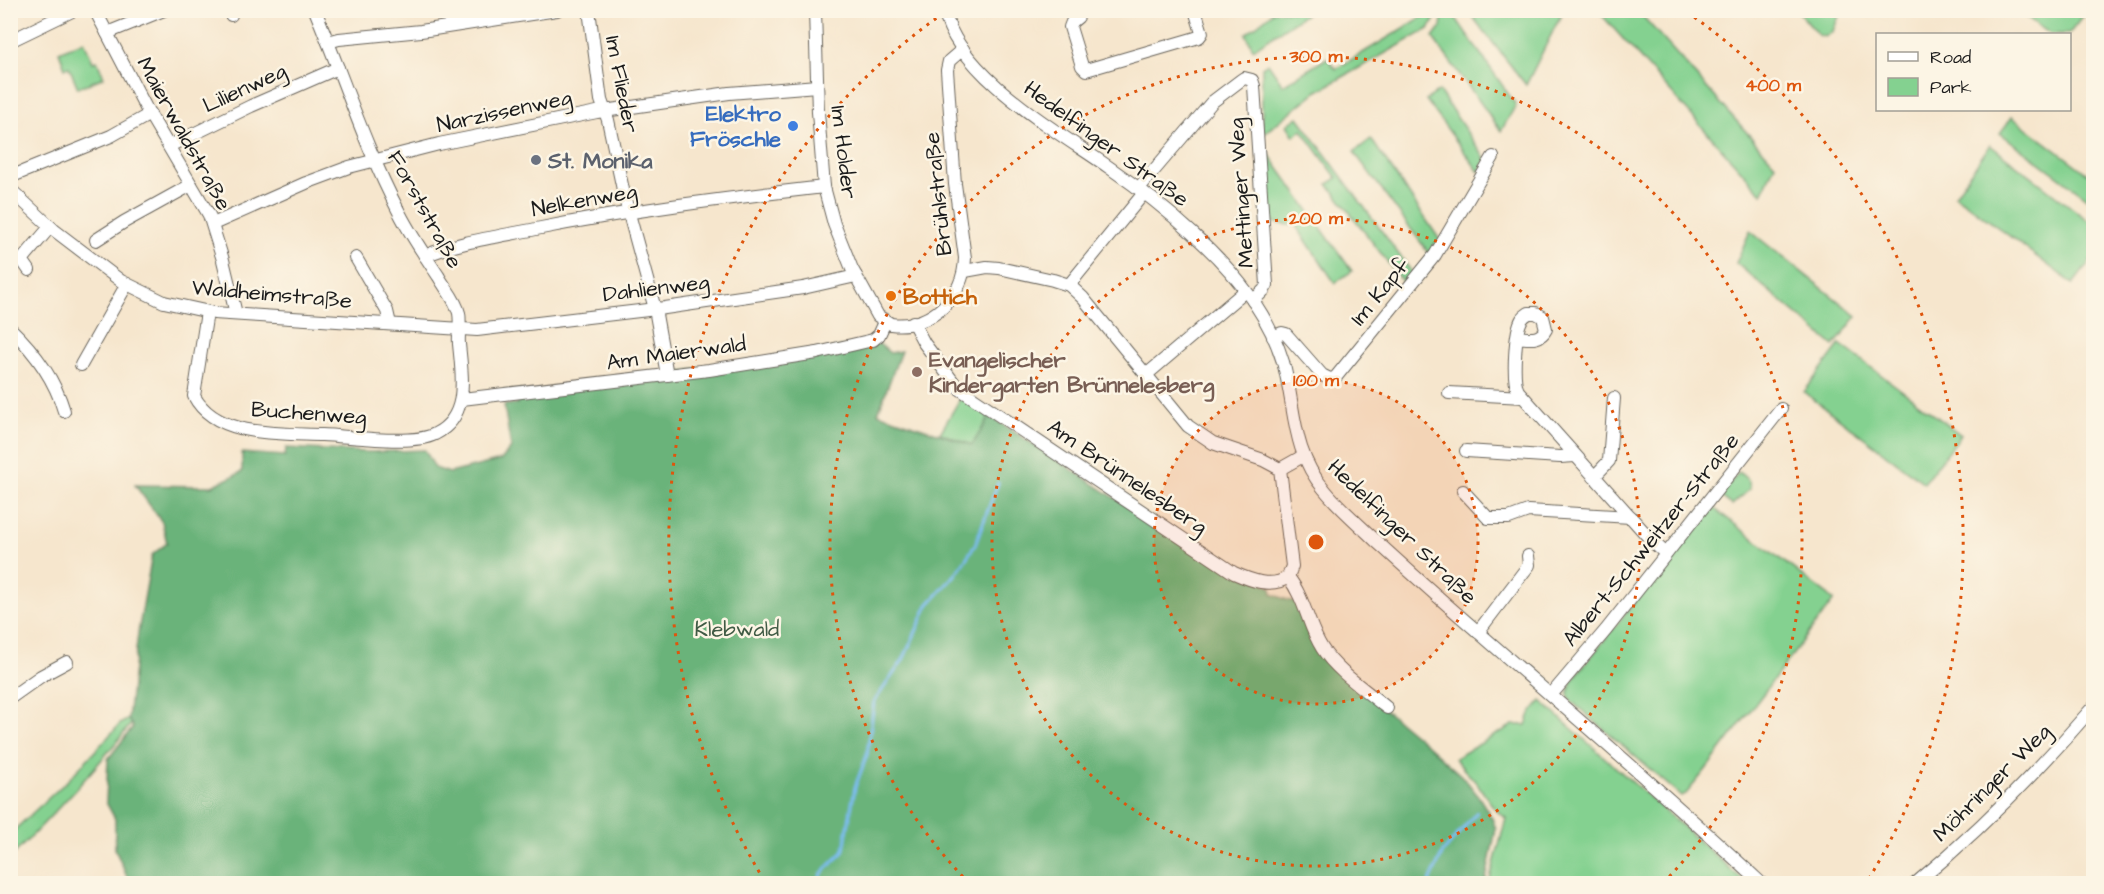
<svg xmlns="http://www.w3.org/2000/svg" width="2104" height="894" font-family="'Architects Daughter',sans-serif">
  <rect width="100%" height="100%" fill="#fcf5e5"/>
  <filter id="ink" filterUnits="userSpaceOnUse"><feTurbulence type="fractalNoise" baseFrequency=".0167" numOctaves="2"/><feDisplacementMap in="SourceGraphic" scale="12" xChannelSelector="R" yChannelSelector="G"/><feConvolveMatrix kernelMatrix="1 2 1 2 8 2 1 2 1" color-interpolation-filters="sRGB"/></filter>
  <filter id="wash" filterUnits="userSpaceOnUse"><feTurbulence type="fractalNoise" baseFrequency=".008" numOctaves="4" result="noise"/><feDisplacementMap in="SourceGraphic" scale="24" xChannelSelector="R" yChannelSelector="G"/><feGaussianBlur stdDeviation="1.35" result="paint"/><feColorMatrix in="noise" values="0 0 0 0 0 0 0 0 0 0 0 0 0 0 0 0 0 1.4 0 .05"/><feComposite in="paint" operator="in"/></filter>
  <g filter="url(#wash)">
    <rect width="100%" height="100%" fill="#f6e6cd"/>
    <!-- green -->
    <g fill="#84d190" stroke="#507656" stroke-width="1.5">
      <path d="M1272 11H1310L1253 49 1246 34 1272 13Z"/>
      <path d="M1432 11H1436V17L1429 29 1316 92 1262 135V67L1268 63 1283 85 1327 58 1336 69Z"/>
      <path d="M1443 11H1451L1516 105 1501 131 1433 38 1441 27Z"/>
      <path d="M1468 11H1563L1526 85Z"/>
      <path d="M1598 11H1638L1775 164 1762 194Z"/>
      <path d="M1798 11H1797H1841L1833 31 1825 37 1818 35Z"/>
      <path d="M2018 11H2087L2069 34H2050Z"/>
      <path d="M84 41 93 62 97 61 104 77 78 88 69 67 65 68 59 52Z"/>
      <path d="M1439 91 1486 160 1479 172 1426 100Z"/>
      <path d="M1298 117 1414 275 1405 285 1328 184 1337 178 1302 130 1294 136 1287 125Z"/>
      <path d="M2012 117 2093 178V202L2000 133Z"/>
      <path d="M1371 139 1440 240 1430 255 1354 152Z"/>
      <path d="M1262 145 1352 271 1335 283 1296 226 1270 222Z"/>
      <path d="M1990 145 2093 224V258L2073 284 1955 195Z"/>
      <path d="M1750 231 1857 316 1834 346 1736 263Z"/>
      <path d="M1840 344 1961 435 1924 483 1804 392Z"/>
      <path d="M961 397 990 416 972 445 940 433Z"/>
      <path d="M1739 472 1749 481 1750 489 1732 505 1720 496Z"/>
      <path d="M1711 506 1834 600 1704 772 1686 794 1681 796 1571 701C1565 693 1571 689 1571 682Z"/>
      <path d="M1541 701 1746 883H1489L1506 818C1492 809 1487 797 1477 784 1470 775 1461 768 1455 758L1513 725H1526L1530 714Z"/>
      <path d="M128 719 131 724C94 771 53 815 11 857V833L69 779 120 724Z"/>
    </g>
    <!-- forest -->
    <path fill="#6bb37a" stroke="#44684b" stroke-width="1.5" d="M877 342 890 353 901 351 878 413 972 445 990 416 1179 540 1271 587 1272 594C1282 597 1288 602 1299 602L1342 674 1426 744 1465 779 1479 797 1492 818 1496 829 1485 884H130L115 849V819L106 802 108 759 133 727 128 719 138 633 152 555 167 543 162 522 135 485 212 486 242 472V453L285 456 286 448 368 452 425 450 435 468 450 473 501 460 511 448 504 405 517 404V396Z"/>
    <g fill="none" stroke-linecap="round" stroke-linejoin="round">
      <!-- stream -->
      <g stroke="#7ebdf2" stroke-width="3">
        <path d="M818 884 822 873 842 853 844 849 855 787 867 755 874 702 903 660 928 605 956 574 975 545 998 483"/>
        <path d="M1429 884 1443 852 1477 812"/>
      </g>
    </g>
  </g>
  <g filter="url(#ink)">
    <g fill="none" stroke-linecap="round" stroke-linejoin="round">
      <defs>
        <g id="minor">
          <path d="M95 10 146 108 209 215 223 260 236 314"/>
          <path d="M228 10 231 15"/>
          <path d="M589 10 601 100 608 120 625 199 655 309 667 375"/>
          <path d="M815 10 818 112 824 187 834 224 852 269 878 316 891 324C931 329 964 297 965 258L955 184 947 70 949 61 963 49"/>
          <path d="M944 10C958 76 1059 132 1110 168 1139 188 1166 209 1192 233 1231 268 1268 311 1283 362 1296 408 1291 450 1324 489 1339 508 1359 524 1376 541 1409 571 1443 602 1477 631 1573 715 1669 797 1762 884"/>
          <path d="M1079 10 1078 17 1072 22 1070 27 1082 66 1086 70 1199 37 1202 33 1195 10"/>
          <path d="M107 33 164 10"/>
          <path d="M10 41 74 10"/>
          <path d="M328 42 339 39 421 31 557 10"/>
          <path d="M169 146 251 106 338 68"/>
          <path d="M10 177 111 136 150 114"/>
          <path d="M1139 188 1212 102 1241 80 1244 78 1252 80 1254 86 1267 285 1264 290 1253 301"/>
          <path d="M10 189 54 230 121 281 164 302 214 313 477 330 665 308 803 288 856 276"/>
          <path d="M213 224 306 183 349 167 439 144 597 112 729 93 817 86"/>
          <path d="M96 240 124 222 191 185"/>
          <path d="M425 256C456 242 502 236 536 229 631 210 727 198 824 187"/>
          <path d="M356 258 387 311 390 324"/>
          <path d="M29 270 22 260 50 227"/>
          <path d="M965 271 987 267 999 268 1053 280 1069 285 1083 298 1188 426 1213 443 1263 460 1280 469 1303 456"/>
          <path d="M1069 285 1144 193"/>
          <path d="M207 312 194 396C216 438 282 433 322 435 350 436 412 446 435 434 470 417 462 376 459 344 458 334 461 323 459 313 456 300 445 288 439 277 425 256 410 234 399 212 365 147 343 77 315 10"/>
          <path d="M913 322 924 343 957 387 1234 573C1250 580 1272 589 1288 577"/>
          <path d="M10 328C34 351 55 380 64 411"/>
          <path d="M1273 337 1282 333 1286 334 1322 375 1330 379 1335 378 1435 255 1493 157"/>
          <path d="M1518 337C1529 338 1540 341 1546 329L1543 317 1536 313H1529C1526 315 1524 316 1522 319 1515 330 1512 379 1518 391L1652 541 1666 554"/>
          <path d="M81 365 127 284"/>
          <path d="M1146 375 1245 291"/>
          <path d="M1449 393 1523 397"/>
          <path d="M462 399 709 370 817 353 873 340 879 335 885 322"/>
          <path d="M1466 451 1560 457 1575 456"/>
          <path d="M1280 469 1292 566 1288 577"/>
          <path d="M1594 477 1609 461 1614 398"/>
          <path d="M1463 491 1488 518H1509L1528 511 1631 517"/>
          <path d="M1288 577C1305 598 1308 626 1322 648 1336 671 1367 691 1387 708"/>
          <path d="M1478 632 1529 565 1528 556"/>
          <path d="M1551 695 1606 630 1781 409"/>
          <path d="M10 698 41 676 67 662"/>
          <path d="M1915 884C1980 830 2039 770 2094 706"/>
        </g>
      </defs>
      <!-- minor casing -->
      <use href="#minor" stroke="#68635a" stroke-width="14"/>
      <!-- minor -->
      <use href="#minor" stroke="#fff" stroke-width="12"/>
    </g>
  </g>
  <!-- distance rings -->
  <circle cx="1316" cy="542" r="162" fill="#de560d" fill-opacity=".12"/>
  <g fill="none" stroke="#de560d" stroke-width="3" stroke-dasharray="3 6">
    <circle cx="1316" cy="542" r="162"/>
    <circle cx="1316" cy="542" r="324"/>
    <path d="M969 883A486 486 0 1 1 1663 883"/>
    <path d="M764 880A647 647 0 0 1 945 12M1687 12A647 647 0 0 1 1868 880"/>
  </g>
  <!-- markers -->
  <circle fill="#3f7fe0" stroke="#fcf5e5" stroke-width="2" cx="793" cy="126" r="6"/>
  <circle fill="#6b7280" stroke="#fcf5e5" stroke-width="2" cx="536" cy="160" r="6"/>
  <circle fill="#e8710a" stroke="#fcf5e5" stroke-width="2" cx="891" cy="296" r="6"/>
  <circle fill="#8d6e63" stroke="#fcf5e5" stroke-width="2" cx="917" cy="372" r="6"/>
  <g text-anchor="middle" stroke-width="5" stroke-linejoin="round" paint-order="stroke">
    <!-- street labels -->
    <g font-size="22" fill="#1c1c1c" stroke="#fcf5e5">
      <text transform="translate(623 84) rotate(79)" y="8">Im Flieder</text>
      <text transform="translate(244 87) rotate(-25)" y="8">Lilienweg</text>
      <text transform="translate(504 110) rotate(-12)" y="8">Narzissenweg</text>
      <text transform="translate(185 133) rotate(61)" y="8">Maierwaldstraße</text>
      <text transform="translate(1107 143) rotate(36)" y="8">Hedelfinger Straße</text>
      <text transform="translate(845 152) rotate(83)" y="8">Im Holder</text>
      <text transform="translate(1240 193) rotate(-94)" y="8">Mettinger Weg</text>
      <text transform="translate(937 194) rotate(-96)" y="8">Brühlstraße</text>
      <text transform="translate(584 199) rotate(-10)" y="8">Nelkenweg</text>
      <text transform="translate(426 209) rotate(61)" y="8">Forststraße</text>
      <text transform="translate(656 287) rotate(-7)" y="8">Dahlienweg</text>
      <text transform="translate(1379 291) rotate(-51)" y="8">Im Kapf</text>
      <text transform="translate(272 293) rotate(5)" y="8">Waldheimstraße</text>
      <text transform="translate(676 352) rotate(-8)" y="8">Am Maierwald</text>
      <text transform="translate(309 412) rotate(4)" y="8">Buchenweg</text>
      <text transform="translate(1128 476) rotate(34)" y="8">Am Brünnelesberg</text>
      <text transform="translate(1403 531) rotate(44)" y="8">Hedelfinger Straße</text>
      <text transform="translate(1650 539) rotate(-51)" y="8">Albert-Schweitzer-Straße</text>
      <text transform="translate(1991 782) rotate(-45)" y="8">Möhringer Weg</text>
    </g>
    <!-- shop labels -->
    <g font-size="22" font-weight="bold" fill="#366cbe" stroke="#fcf5e5" text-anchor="end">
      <text x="781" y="121">Elektro<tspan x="781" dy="25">Fröschle</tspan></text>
    </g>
    <!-- worship labels -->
    <g font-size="22" font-weight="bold" fill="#5b616d" stroke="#fcf5e5" text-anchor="start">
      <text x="548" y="168">St. Monika</text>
    </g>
    <!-- food labels -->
    <g font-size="22" font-weight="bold" fill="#c56008" stroke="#fcf5e5" text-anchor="start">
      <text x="903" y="304">Bottich</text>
    </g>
    <!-- education labels -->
    <g font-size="22" font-weight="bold" fill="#785e54" stroke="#fcf5e5" text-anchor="start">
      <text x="929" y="367">Evangelischer<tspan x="929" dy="25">Kindergarten Brünnelesberg</tspan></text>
    </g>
    <!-- park labels -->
    <g font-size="22" fill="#405b45" stroke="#fcf5e5">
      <text x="737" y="636">Klebwald</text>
    </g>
  </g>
  <circle cx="1316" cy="542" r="9" fill="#de560d" stroke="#fcf5e5" stroke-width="3"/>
  <g font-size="18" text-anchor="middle" font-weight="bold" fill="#de560d" stroke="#fcf5e5" stroke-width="5" stroke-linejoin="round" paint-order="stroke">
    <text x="1316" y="62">300 m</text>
    <text x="1773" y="91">400 m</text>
    <text x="1316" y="224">200 m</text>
    <text x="1316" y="386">100 m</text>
  </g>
  <!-- margin -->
  <rect width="2104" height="894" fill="none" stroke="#fcf5e5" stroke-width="36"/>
  <!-- legend -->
  <rect x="1876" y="33" width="195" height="78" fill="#fcf5e5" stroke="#a29e95" stroke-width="1.5"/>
  <rect x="1888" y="52" width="30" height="9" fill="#ffffff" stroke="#a29e95" stroke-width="1.5"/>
  <text x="1930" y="63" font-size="18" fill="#1c1c1c">Road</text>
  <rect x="1888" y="78" width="30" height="18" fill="#84d190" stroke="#a29e95" stroke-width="1.5"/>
  <text x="1930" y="93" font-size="18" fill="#1c1c1c">Park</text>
</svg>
